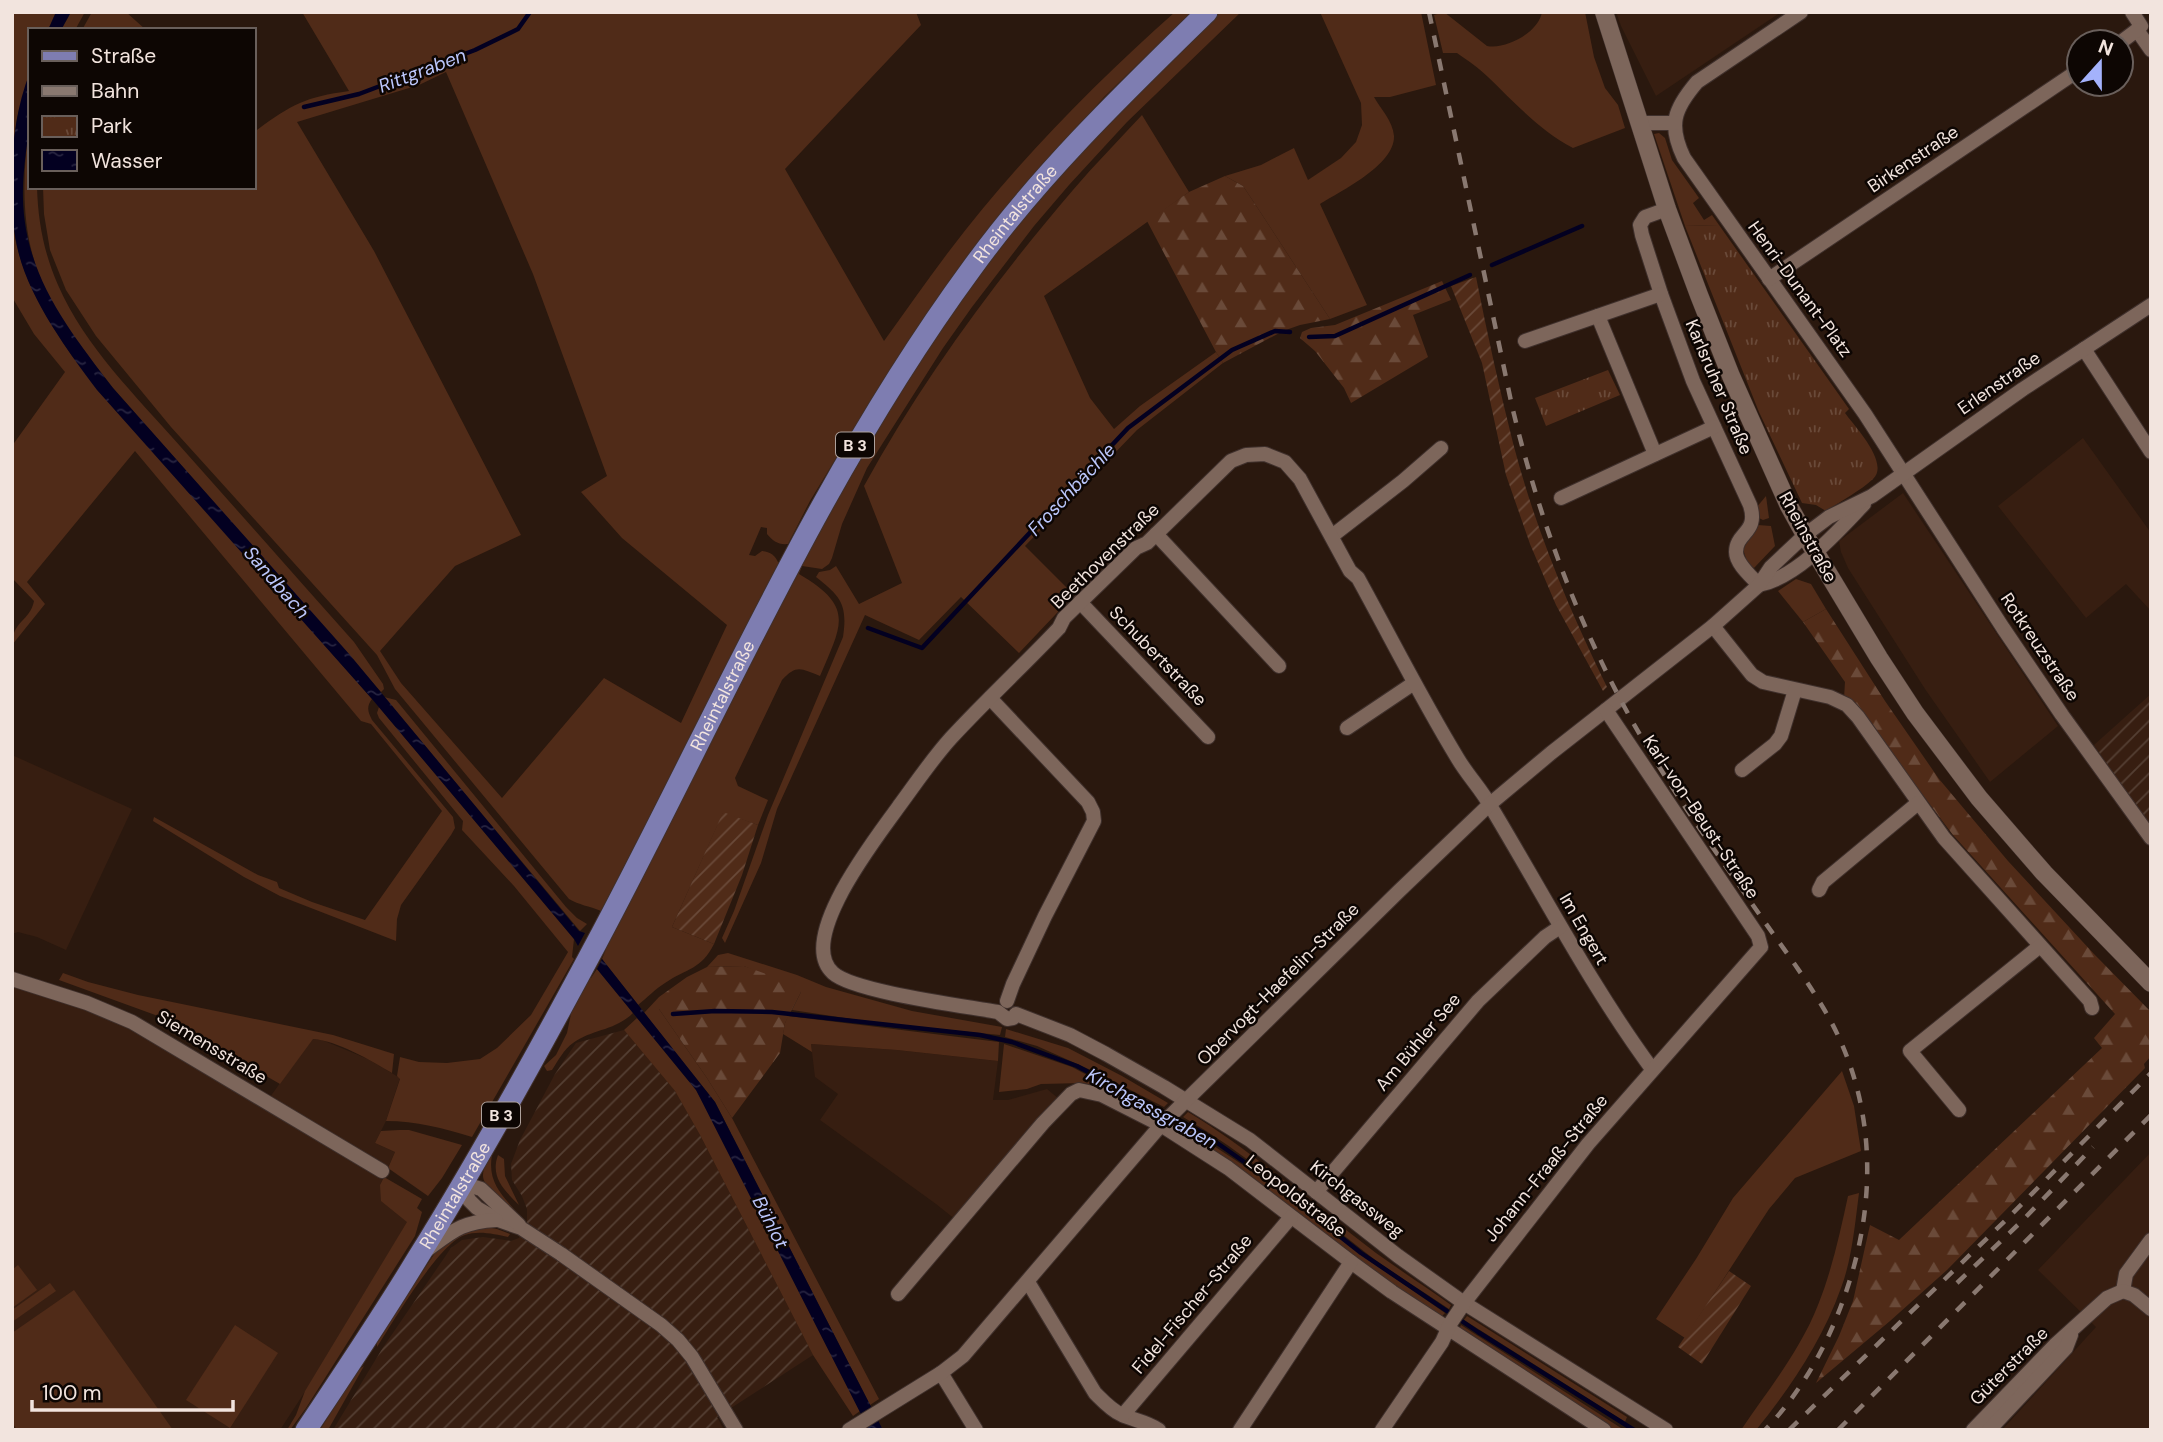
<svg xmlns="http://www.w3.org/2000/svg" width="2163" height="1442" font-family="'DM Sans',sans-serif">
  <defs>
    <pattern id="industrial-furrows" width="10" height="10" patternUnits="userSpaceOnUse" patternTransform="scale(1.75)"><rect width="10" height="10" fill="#371e11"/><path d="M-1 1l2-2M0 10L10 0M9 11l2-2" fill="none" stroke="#543f33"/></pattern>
    <pattern id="forest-firs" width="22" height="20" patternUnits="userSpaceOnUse" patternTransform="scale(1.75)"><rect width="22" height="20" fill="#502b18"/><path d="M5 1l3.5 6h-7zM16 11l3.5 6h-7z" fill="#6a4a39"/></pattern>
    <pattern id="park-tufts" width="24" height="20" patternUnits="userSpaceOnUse" patternTransform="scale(1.75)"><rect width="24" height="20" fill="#502b18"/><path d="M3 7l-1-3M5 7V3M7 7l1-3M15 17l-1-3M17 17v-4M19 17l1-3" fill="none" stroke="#6a4a39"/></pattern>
    <pattern id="garden-furrows" width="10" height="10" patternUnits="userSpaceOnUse" patternTransform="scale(1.75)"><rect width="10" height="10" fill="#502b18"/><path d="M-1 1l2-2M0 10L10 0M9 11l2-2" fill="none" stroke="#6a4a39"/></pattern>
    <pattern id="water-ripples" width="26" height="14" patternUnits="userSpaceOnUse" patternTransform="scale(1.75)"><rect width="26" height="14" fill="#030021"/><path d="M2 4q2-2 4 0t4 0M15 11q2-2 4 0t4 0" fill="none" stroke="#282541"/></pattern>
  </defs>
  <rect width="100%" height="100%" fill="#2a180e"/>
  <!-- built -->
  <g fill="#371e11">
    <path d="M1616 12H1781L1656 96 1621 26Z"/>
    <path d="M2083 438 2151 533V611L2126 584 2086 618 1998 506Z"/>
    <path d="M1903 493 2058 726 1990 782 1925 689 1848 568 1841 552 1839 541Z"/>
    <path d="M12 755 132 809 66 950 37 937 18 932 12 934Z"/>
    <path d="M12 986 49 995 111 1019 140 1033 262 1108 312 1039 322 1040 368 1059 400 1078 386 1121 375 1143 395 1152 380 1185 408 1221 334 1347 280 1430H12Z"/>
    <path d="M811 1044 897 1050 998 1061 993 1100H1008L1047 1089 1059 1099 956 1220 936 1204 820 1120 838 1094 815 1077Z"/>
    <path d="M2151 1152V1430H2002L2096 1327 2038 1270Z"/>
  </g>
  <!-- industrial -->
  <g fill="url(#industrial-furrows)">
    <path d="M2151 694V829L2094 745Z"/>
    <path d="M624 1030 675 1091 700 1135 813 1355 717 1417 724 1430H333L382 1349 451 1248 462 1240 483 1237 511 1241 519 1238 527 1222V1209L522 1196 512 1180 511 1164 520 1140 555 1074 576 1043Z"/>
  </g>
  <!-- grass -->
  <g fill="#502b18" fill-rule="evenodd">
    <path d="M12 12H56L48 30H30V72L17 118 12 157Z"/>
    <path d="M71 12H85L75 30H61Z"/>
    <path d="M92 12H126L146 30H82Z"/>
    <path d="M302 12H916L921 25 785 169 884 341C906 311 927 280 950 250 1015 164 1094 84 1175 12H1192L1104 97 1016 198 948 284 858 422 810 501 788 544C778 545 773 541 767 534V528L761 527 749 555 755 556 762 551C771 552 775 555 779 564L654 812 601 911C589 906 579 905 569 899L395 689 377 655 171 427 96 336 66 290 50 250 44 214 43 187H254V128L257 130C292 104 306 97 349 91ZM446 72 533 274 607 476 581 492 622 538 727 625 681 723 604 678 502 798 401 683 380 651 455 566 521 535 374 251 297 122 419 85Z"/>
    <path d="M1216 12H1241L1127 122 1069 185 1034 226 972 307 943 348 867 468 842 524 832 558 829 564 822 569 802 566 799 574C855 607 842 624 820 676 801 669 797 664 782 680L735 778 738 786 768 800 758 825 723 813 672 927 714 944C701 970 687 968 665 983 655 989 647 998 638 1005L602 959 606 949 603 946 794 572 915 361 1039 195Z"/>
    <path d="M1320 12H1421L1436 85 1390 97H1374C1380 108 1393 121 1394 136 1395 165 1341 191 1320 204L1367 305 1330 319 1253 201 1243 186 1225 176 1261 165 1294 148 1308 180 1341 158 1356 142 1362 125 1361 103Z"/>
    <path d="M1444 12 1487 46C1506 50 1539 32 1542 12H1585L1594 57 1605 88 1618 105 1625 128 1573 148C1539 130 1515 103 1488 77 1479 68 1467 60 1457 53H1443L1434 15Z"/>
    <path d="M1142 115 1189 192 1044 296 1090 398 1114 429 1140 406 1216 352 1223 363 1137 430 1025 546 1074 595 1019 653 961 597 919 640 865 615 777 809 761 863 725 943 722 938 734 911 768 815 843 637C848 604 840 596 816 577L819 572 830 570 836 566 859 604 902 583 864 486C922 380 995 281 1073 190 1095 164 1119 140 1142 115Z"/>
    <path d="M30 117V187H37C38 222 44 253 58 285 85 347 137 397 180 446 238 511 296 577 354 642L383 684 384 689 381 692 113 388C90 358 62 325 46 291 19 235 22 177 30 117Z"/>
    <path d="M1659 133 1665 138 1672 160 1699 198 1693 203 1704 220 1712 215 1719 225 1685 226 1654 134Z"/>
    <path d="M12 212C14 225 14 238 18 250 28 289 50 323 72 356L372 699C366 707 368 712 372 720L453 817 455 828 451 835 401 905 397 919 396 941 280 896 244 877 153 821 154 817 258 875 277 882 279 888 312 902 365 920 442 811 371 724 361 721 135 451 27 582 45 604 12 645C12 621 30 621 34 601L12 578V446L65 372 34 334 12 297Z"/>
    <path d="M1766 496 1769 518 1763 520 1759 518 1756 508Z"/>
    <path d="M1758 525 1771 526 1775 546 1754 568 1748 565 1743 549Z"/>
    <path d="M1796 579 1811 584 1826 609 1803 622 1778 591Z"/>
    <path d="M384 697 396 700 566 907 577 918 587 924 580 931Z"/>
    <path d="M379 707 574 939 572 957 574 959 472 1137C443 1128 416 1121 386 1121L400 1079 397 1076 400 1057 419 1062 447 1063 480 1059 497 1048 531 1015 568 952 514 886 462 830 463 821 379 718 377 713Z"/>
    <path d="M728 953 797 975 826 987 912 1011 1002 1027 1000 1035 878 1023 792 1010 801 992 744 966 707 967 718 955Z"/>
    <path d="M597 969 633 1013C615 1031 592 1029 573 1043 564 1049 558 1061 552 1070L547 1071 544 1066 556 1055 567 1033 572 1009 588 976 591 978Z"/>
    <path d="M63 973 88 982 138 995 333 1035 394 1054 392 1073C370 1060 338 1041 313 1039L280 1084 169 1020 59 980Z"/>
    <path d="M659 997V1009L707 1078 732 1118 879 1399 870 1405 715 1102 644 1013Z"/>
    <path d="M788 1016 999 1042 998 1061 897 1050 811 1044 812 1052 783 1034 785 1023Z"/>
    <path d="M637 1018 696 1090 707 1109 860 1411 853 1416 813 1355 700 1135 675 1091 624 1030Z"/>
    <path d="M1006 1029 1068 1048 1122 1076 1168 1103 1164 1107 1095 1072 1037 1046 1005 1037Z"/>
    <path d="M1004 1044 1072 1067 1158 1113 1156 1115 1096 1086 1084 1083 1041 1084 1027 1089 999 1092Z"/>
    <path d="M1842 1071 1854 1106 1861 1151 1795 1178 1769 1209 1685 1338 1656 1319 1696 1259 1733 1198Z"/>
    <path d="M1188 1112C1256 1153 1313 1206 1376 1253 1401 1271 1426 1287 1451 1305L1449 1309C1418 1288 1385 1269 1356 1245 1299 1201 1246 1153 1183 1117Z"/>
    <path d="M1179 1123 1255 1173 1359 1253 1445 1313 1442 1316 1354 1258 1255 1179 1175 1127Z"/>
    <path d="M399 1130H409L462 1145 442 1178 428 1196 388 1168 395 1152 375 1143 381 1131Z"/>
    <path d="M492 1155C487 1183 503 1196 520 1216 511 1208 482 1188 483 1175 483 1168 488 1161 492 1155Z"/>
    <path d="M498 1155 504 1159 505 1176 519 1205C504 1190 490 1177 498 1155Z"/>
    <path d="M384 1177 422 1199 417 1208 422 1212 415 1236 306 1408 290 1430H287L296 1415 305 1391 407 1222 381 1201 380 1185Z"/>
    <path d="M1859 1193C1855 1224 1852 1259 1841 1288 1822 1341 1791 1387 1756 1430H1741C1768 1390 1800 1351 1818 1305 1832 1270 1840 1233 1848 1196Z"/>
    <path d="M481 1226 497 1229 510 1234 508 1237C495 1234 478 1230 465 1235 439 1243 393 1322 377 1347V1339L437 1250 451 1235Z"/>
    <path d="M18 1265 37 1290 12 1308V1270Z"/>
    <path d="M50 1283 56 1291 12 1322V1310Z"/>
    <path d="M74 1290 173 1430H17L12 1422V1333Z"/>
    <path d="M1467 1316 1627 1417 1625 1422 1464 1320Z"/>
    <path d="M235 1325 278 1353 230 1428 186 1400Z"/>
    <path d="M1461 1325 1621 1428 1620 1430 1609 1428 1459 1329Z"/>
    <path d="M364 1366 328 1430H320L357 1371Z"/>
  </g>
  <!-- forest -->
  <g fill="url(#forest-firs)">
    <path d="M1225 176 1243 186 1253 201 1330 319 1300 325 1283 331 1223 363 1216 352 1147 221 1189 192Z"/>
    <path d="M1442 281 1451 300 1413 315 1428 357 1351 403 1344 388 1315 351 1300 338 1302 332 1311 328 1335 325Z"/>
    <path d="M1826 609 1885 701 1939 779 2008 861 2094 954 2151 1012V1056L2144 1064 2145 1068 1947 1270 1890 1321 1816 1383 1839 1336 1853 1301 1870 1225 1899 1240 2102 1048 2094 1038 2115 1014 1953 835 1855 705 1844 699 1845 682 1803 622Z"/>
    <path d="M744 966 799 986 801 992 785 1023 780 1053 732 1118 707 1078 659 1009V997L687 977 707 967Z"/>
  </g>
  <!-- park -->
  <g fill="url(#park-tufts)">
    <path d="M1719 225 1849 409 1845 413C1855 427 1890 463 1873 479 1860 491 1841 501 1826 511L1816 505 1802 503 1759 412 1685 226Z"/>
    <path d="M1608 370 1620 395 1546 426 1535 398Z"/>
  </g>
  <!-- garden -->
  <g fill="url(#garden-furrows)">
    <path d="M1476 277C1487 332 1499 388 1513 443 1535 528 1569 609 1607 687L1603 691 1556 605 1530 544 1506 475 1482 363 1451 286Z"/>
    <path d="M723 812 758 825 742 875 714 944 672 927Z"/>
    <path d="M1729 1271 1751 1286 1702 1364 1678 1347Z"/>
  </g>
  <!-- water -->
  <g fill="url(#water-ripples)">
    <path d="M56 12H71L61 30H48Z"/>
    <path d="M30 72C30 86 30 100 30 115 28 143 22 171 23 199 25 276 69 330 113 388L350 655 579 931 585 933 578 946 574 939 372 699 97 390C67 350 27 296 17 246 12 223 12 200 12 177 12 141 17 105 30 72Z"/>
    <path d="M602 959 715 1102 883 1430H869L696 1090 597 969Z"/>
  </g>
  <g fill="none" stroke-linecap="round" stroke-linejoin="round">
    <!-- stream -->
    <g stroke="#030021" stroke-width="4.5">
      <path d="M304 107 359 94 475 50 518 29 530 12"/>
      <path d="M1492 265 1582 226"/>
      <path d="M1309 337 1335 336 1470 275"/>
      <path d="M868 628 922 648 1128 428 1232 350 1275 331 1290 332"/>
      <path d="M673 1014 715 1011 772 1012 980 1035 1012 1042 1077 1066 1203 1133 1257 1171 1361 1253 1478 1332 1634 1430"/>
    </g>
    <defs>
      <g id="minor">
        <path d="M1801 12 1697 82C1674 109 1668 125 1684 158L1865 414 2003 628 2062 715 2151 838"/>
        <path d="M2132 12 2141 26 2137 30 2151 50"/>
        <path d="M2121 42 2137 30"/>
        <path d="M1641 123H1674"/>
        <path d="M1667 209 1645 217 1640 225 1642 235 1661 294 1693 381 1750 505C1759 533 1736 532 1736 552 1736 564 1752 577 1759 585"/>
        <path d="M1769 279 2079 70"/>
        <path d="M1598 316 1655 454"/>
        <path d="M1525 341 1661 294"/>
        <path d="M2084 349 2151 452"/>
        <path d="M1561 498 1714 427"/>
        <path d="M1156 534 1279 666"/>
        <path d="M1332 536 1403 481 1441 448"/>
        <path d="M1759 585C1798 577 1837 532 1864 504"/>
        <path d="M1080 602 1208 737"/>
        <path d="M1713 626 1752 675 1763 682 1830 697 1847 705 1858 717 1944 838 2090 1001 2092 1008"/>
        <path d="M990 698 1088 802 1093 812 1094 821 1045 916 1013 984 1007 1001"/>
        <path d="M1347 728 1414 683"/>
        <path d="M1742 770 1775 744 1781 736 1795 690"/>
        <path d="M1819 890 1823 882 1918 803"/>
        <path d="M12 979 87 1003 132 1022 382 1171"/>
        <path d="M1652 1069C1591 986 1544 895 1491 807 1482 790 1468 776 1458 759 1422 700 1391 638 1358 578L1350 571 1300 479 1285 462 1265 454 1246 455 1231 461 1147 543 1136 548 1064 618 1059 628C1024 665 986 700 951 738 932 759 916 783 899 806 878 836 795 939 833 973 854 992 965 1006 998 1012L1007 1019 1013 1018 1016 1014 1070 1035 1106 1054 1164 1087 1250 1140 1398 1256 1464 1303 1666 1430"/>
        <path d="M1959 1110 1910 1051 2040 946"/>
        <path d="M462 1183 469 1200 477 1208 498 1220 521 1228 561 1254 661 1325 678 1340 692 1357 736 1430"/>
        <path d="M462 1183 481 1189 519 1225"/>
        <path d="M1316 1192 1478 1001 1545 937 1560 927"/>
        <path d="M427 1250C454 1230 462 1222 496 1220"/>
        <path d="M1028 1282 1095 1393C1103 1401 1111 1410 1122 1415 1134 1420 1147 1422 1159 1430"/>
        <path d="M2123 1291 2126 1274 2151 1240"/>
        <path d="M898 1294 1043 1123 1071 1094 1079 1090 1102 1095 1161 1125 1228 1168 1351 1262 1392 1292 1604 1430"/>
        <path d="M941 1373 976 1430"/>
        <path d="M1123 1415 1291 1217"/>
        <path d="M849 1430 941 1373 963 1356 1161 1125 1399 891 1490 804 1551 753 1713 626 1759 585 1771 567 1805 535 1829 517 1872 496 2023 389 2151 305"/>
        <path d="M1240 1430 1351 1262"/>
        <path d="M1382 1430 1442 1342 1450 1324 1464 1303 1588 1144 1761 947 1758 936 1606 710"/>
        <path d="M1973 1430 2055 1345 2107 1298 2123 1291 2134 1295 2151 1309"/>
        <path d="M1989 1430 2066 1348 2071 1335"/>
      </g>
      <path id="tertiary" d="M1604 12 1667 209 1699 295 1731 376 1789 506 1805 535 1879 658 1915 713 1979 798 2044 873 2151 983"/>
      <g id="primary">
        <path id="s1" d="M306 1430C344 1373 382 1317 417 1259 481 1156 540 1049 597 942 718 715 819 476 972 268 1040 174 1124 93 1207 12"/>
      </g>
    </defs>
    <!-- minor casing -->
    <use href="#minor" stroke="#3f302c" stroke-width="16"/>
    <!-- tertiary casing -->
    <use href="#tertiary" stroke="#3f302c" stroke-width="19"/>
    <!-- primary casing -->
    <use href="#primary" stroke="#3f302c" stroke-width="23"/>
    <!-- minor -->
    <use href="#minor" stroke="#7d665b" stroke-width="14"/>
    <!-- tertiary -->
    <use href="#tertiary" stroke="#7d665b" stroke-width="18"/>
    <!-- primary -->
    <use href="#primary" stroke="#7e7db1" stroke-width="21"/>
    <!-- rail -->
    <g stroke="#897870" stroke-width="4.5" stroke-dasharray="12 12" stroke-linecap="butt">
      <path d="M1429 12 1512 406C1540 524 1584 641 1646 745 1682 806 1724 863 1764 921 1786 952 1809 983 1828 1016 1871 1093 1877 1181 1854 1266 1837 1327 1809 1384 1765 1430"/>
      <path d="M1957 1283 2023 1220 2093 1147"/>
      <path d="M1789 1430 2009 1217 2151 1073"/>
      <path d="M1838 1430 2151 1115"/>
    </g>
  </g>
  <g text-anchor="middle" stroke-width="5" stroke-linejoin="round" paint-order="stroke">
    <!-- shield labels -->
    <g fill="#0d0603" stroke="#ada19c" stroke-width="2">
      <rect x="836" y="432.5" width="38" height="25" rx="5"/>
      <rect x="482" y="1102.5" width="38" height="25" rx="5"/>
    </g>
    <g font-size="16" font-weight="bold" fill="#f2e4de">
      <text x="855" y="451">B 3</text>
      <text x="501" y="1121">B 3</text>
    </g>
    <!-- street labels -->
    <g font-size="18" fill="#f2e4de" stroke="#0d0603">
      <text transform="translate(1913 159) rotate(-34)" y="6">Birkenstraße</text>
      <text dy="6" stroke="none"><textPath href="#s1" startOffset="1410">Rheintalstraße</textPath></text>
      <text transform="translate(1800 289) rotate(54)" y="6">Henri-Dunant-Platz</text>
      <text transform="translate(1999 383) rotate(-35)" y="6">Erlenstraße</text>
      <text transform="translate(1719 387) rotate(67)" y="6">Karlsruher Straße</text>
      <text transform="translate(1808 537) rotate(61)" y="6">Rheinstraße</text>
      <text transform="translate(1105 556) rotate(-44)" y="6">Beethovenstraße</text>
      <text transform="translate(2040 647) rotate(56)" y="6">Rotkreuzstraße</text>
      <text transform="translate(1158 656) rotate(46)" y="6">Schubertstraße</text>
      <text dy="6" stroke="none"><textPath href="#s1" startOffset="845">Rheintalstraße</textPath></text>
      <text transform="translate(1701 817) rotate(56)" y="6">Karl-von-Beust-Straße</text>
      <text transform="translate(1584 929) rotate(60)" y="6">Im Engert</text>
      <text transform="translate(1278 984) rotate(-45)" y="6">Obervogt-Haefelin-Straße</text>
      <text transform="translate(1418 1042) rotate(-50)" y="6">Am Bühler See</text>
      <text transform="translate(212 1047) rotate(31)" y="6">Siemensstraße</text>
      <text transform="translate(1546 1168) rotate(-51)" y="6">Johann-Fraaß-Straße</text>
      <text dy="6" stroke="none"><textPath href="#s1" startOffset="278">Rheintalstraße</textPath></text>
      <text transform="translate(1296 1196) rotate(38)" y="6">Leopoldstraße</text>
      <text transform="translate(1357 1199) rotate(38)" y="6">Kirchgassweg</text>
      <text transform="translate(1192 1304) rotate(-50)" y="6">Fidel-Fischer-Straße</text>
      <text transform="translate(2009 1366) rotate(-45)" y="6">Güterstraße</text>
    </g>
    <!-- water labels -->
    <g font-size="19" font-style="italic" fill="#bbc6fb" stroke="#0d0603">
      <text transform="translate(422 70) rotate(-21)" y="7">Rittgraben</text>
      <text transform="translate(1071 489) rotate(-47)" y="7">Froschbächle</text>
      <text transform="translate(277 582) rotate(49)" y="7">Sandbach</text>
      <text transform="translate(1152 1108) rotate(29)" y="7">Kirchgassgraben</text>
      <text transform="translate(771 1222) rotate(63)" y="7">Bühlot</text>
    </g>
  </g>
  <!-- border -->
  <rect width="2163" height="1442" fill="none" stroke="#f2e4de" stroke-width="28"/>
  <!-- legend -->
  <rect x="28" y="28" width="228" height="161" fill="#0d0603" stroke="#695f5b" stroke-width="2"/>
  <rect x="42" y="51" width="35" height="10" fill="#7e7db1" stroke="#695f5b" stroke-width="2"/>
  <text x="91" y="63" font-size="21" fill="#f2e4de">Straße</text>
  <rect x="42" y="86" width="35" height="10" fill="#897870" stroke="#695f5b" stroke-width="2"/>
  <text x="91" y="98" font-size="21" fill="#f2e4de">Bahn</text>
  <rect x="42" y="116" width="35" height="21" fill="url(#park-tufts)" stroke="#695f5b" stroke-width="2"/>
  <text x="91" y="133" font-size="21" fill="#f2e4de">Park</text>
  <rect x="42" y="150" width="35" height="21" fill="url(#water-ripples)" stroke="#695f5b" stroke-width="2"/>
  <text x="91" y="168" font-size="21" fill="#f2e4de">Wasser</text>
  <!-- north arrow -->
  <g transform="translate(2100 63) rotate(21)"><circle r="33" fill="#0d0603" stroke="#695f5b" stroke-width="2"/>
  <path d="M0-5L12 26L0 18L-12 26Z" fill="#a4b2fc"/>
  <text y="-10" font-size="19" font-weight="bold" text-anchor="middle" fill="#f2e4de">N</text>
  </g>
  <!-- scale -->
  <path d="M32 1400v10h201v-10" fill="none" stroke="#f2e4de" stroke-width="3.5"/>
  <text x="42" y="1400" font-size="21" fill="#f2e4de" stroke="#0d0603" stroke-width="5" paint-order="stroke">100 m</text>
</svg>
